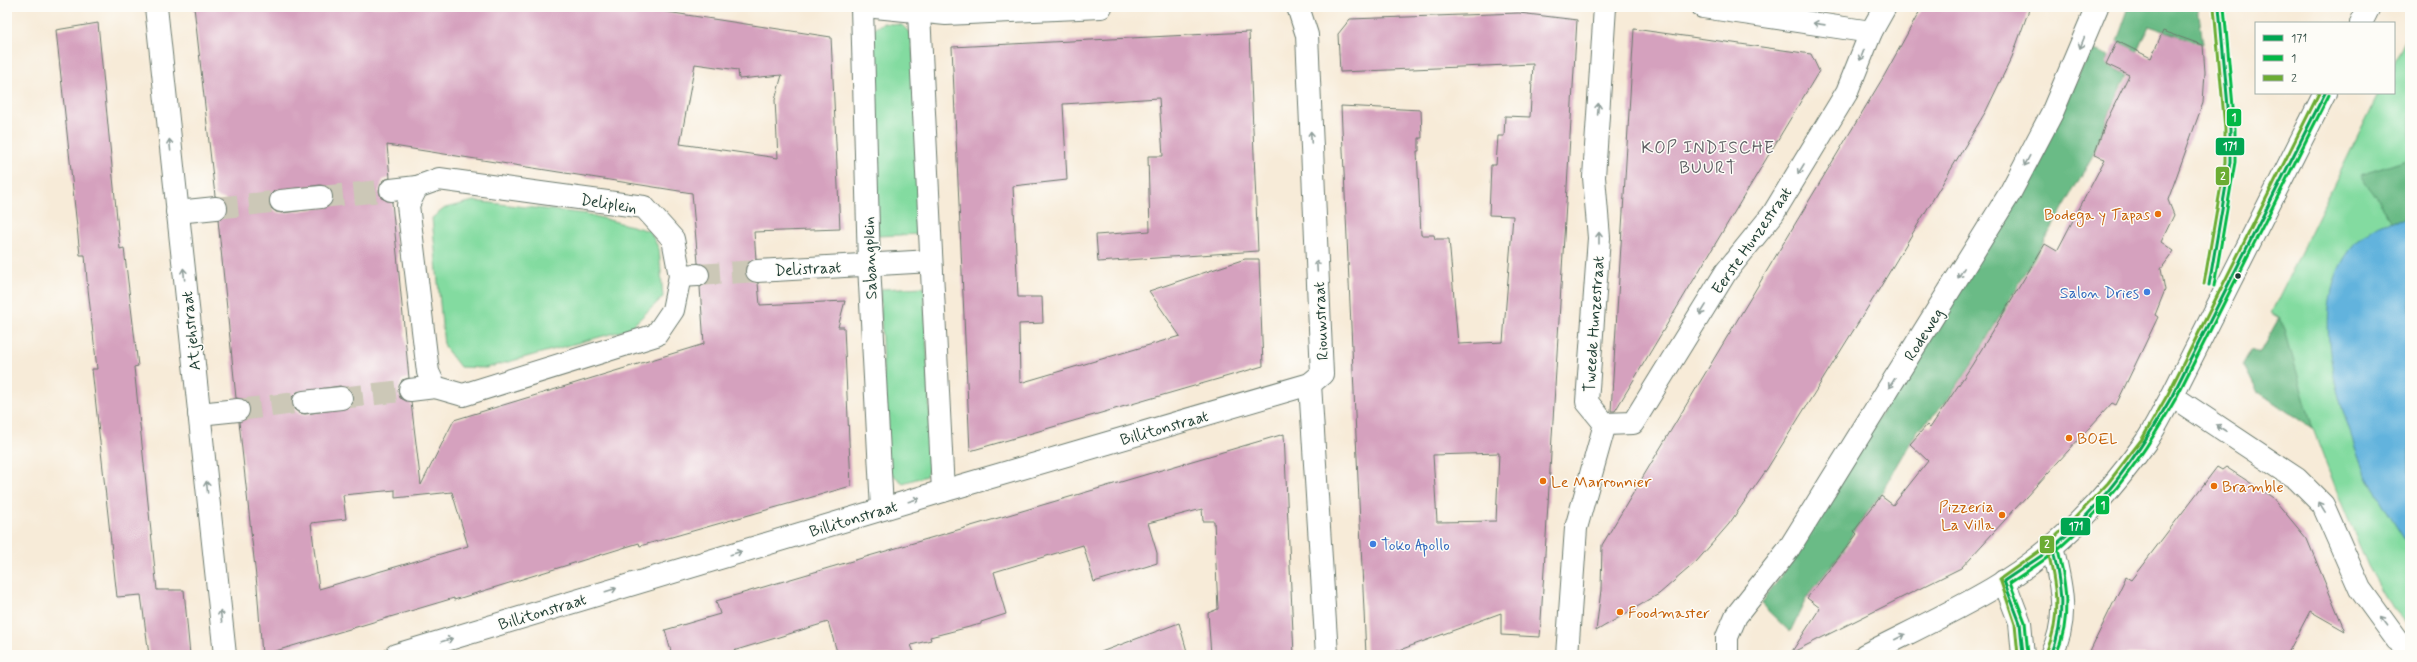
<svg xmlns="http://www.w3.org/2000/svg" width="2417" height="662" font-family="Mynerve,sans-serif">
  <rect width="100%" height="100%" fill="#fdfcf7"/>
  <filter id="ink" filterUnits="userSpaceOnUse"><feTurbulence type="fractalNoise" baseFrequency=".025" numOctaves="2"/><feDisplacementMap in="SourceGraphic" scale="8" xChannelSelector="R" yChannelSelector="G"/><feConvolveMatrix kernelMatrix="1 2 1 2 8 2 1 2 1" color-interpolation-filters="sRGB"/></filter>
  <filter id="wash" filterUnits="userSpaceOnUse"><feTurbulence type="fractalNoise" baseFrequency=".012" numOctaves="4" result="noise"/><feDisplacementMap in="SourceGraphic" scale="16" xChannelSelector="R" yChannelSelector="G"/><feGaussianBlur stdDeviation="0.9" result="paint"/><feColorMatrix in="noise" values="0 0 0 0 0 0 0 0 0 0 0 0 0 0 0 0 0 1.4 0 .05"/><feComposite in="paint" operator="in"/></filter>
  <g filter="url(#wash)">
    <rect width="100%" height="100%" fill="#f7ebd8"/>
    <!-- green -->
    <g fill="#83dba0" stroke="#518c6a">
      <path d="M883 23 902 25 912 35 922 234 878 236 868 36 875 28Z"/>
      <path d="M2410 30V628L2392 608 2368 566 2341 502 2313 429 2257 391 2243 364 2251 350 2259 354 2279 318 2271 313 2379 93H2394V63Z"/>
      <path d="M474 201 587 214 650 231 659 249 663 297 629 329 486 368 460 367 444 346 432 218 445 208Z"/>
      <path d="M924 287 932 461 926 476 903 483 887 470 880 289Z"/>
    </g>
    <!-- forest -->
    <g fill="#6abb86" stroke="#447c5d">
      <path d="M2129 7H2198L2203 44 2149 26 2104 126 2093 155 2044 242 1971 365 1944 405 1918 430 1880 495 1854 531 1843 551 1807 597 1790 632 1761 604 1784 572 2039 156 2092 49 2109 56 2106 64 2123 73 2135 49 2117 41Z"/>
      <path d="M2410 159V219L2392 222 2360 175Z"/>
      <path d="M2279 318 2285 330 2313 429 2257 391 2243 364 2251 350 2259 354Z"/>
    </g>
    <!-- water -->
    <path fill="#62b3dd" stroke="#407888" d="M2410 219V547C2394 522 2377 496 2363 469 2358 457 2354 444 2350 432 2327 368 2306 269 2377 226 2386 221 2400 221 2410 219Z"/>
    <g id="blocks">
      <!-- building -->
      <g fill="#d5a1be" fill-rule="evenodd">
        <path d="M194 7H634L831 37 840 229 754 232 756 259 746 265 745 271 747 278 758 283 760 305 845 301 838 327H844L851 486 640 546 639 543 454 600V598L262 655 257 586 239 422 249 415 250 408 243 399 236 398 218 220 227 213 228 206 226 200 215 196ZM695 64 738 70 739 79 782 75 775 100 778 158 680 144ZM387 145 692 193 698 263 708 268 710 274 709 281 700 287 704 344 454 420 421 485 411 402 400 398 398 391 402 380 409 378 392 202 381 198 379 191 383 180 390 178ZM320 185 326 186 333 195V202L328 207 282 213 276 212 271 208 269 196 274 191ZM340 386 351 390 353 396 352 403 348 408 305 414 299 413 294 409 292 397 297 392ZM395 490V498L452 492 468 546 319 589 311 523 346 519 343 495Z"/>
        <path d="M1922 7H2030L2012 57 1986 111 1878 291 1767 469 1729 524 1696 562 1659 594 1596 631 1601 590 1602 545 1884 76Z"/>
        <path d="M1519 13 1577 20 1540 637 1501 635V613L1386 655H1366L1341 106 1421 110 1422 138H1419V151H1417L1421 235H1434L1435 239H1449L1458 344 1503 342 1513 216 1489 215 1491 165H1496L1498 136H1504L1505 116 1530 117 1533 64 1340 72 1338 34 1350 19ZM1499 453 1496 521 1437 522 1433 455Z"/>
        <path d="M98 23 120 249 124 248 138 366 134 367 157 590H184L190 655H149L141 595 117 597 92 369H97L87 280 85 255H80L56 30Z"/>
        <path d="M1634 29 1811 54 1819 71 1615 411H1611Z"/>
        <path d="M2163 31 2203 45 2205 72 2203 103 2168 200 2174 215 2161 242 2174 251 2161 269 2165 290 2155 315 2158 317 2116 405 2112 403 1961 568 1791 653 1820 608 1807 598 1857 534 1854 531 1881 496 1893 505 1928 461 1910 444 1927 425 1930 428 1972 365 2045 244 2057 251 2105 159 2094 155 2106 122 2129 75 2106 64 2117 41 2151 58Z"/>
        <path d="M1249 32 1258 251 1098 262 1096 235 1150 231 1148 156H1163L1159 98 1063 104 1067 180 1013 186 1018 297H1042L1043 323 1019 324 1020 383 1180 336 1149 291 1245 259H1259L1263 366 970 451 952 47Z"/>
        <path d="M1284 434 1294 655H1211L1208 613 1218 609 1214 521H1203L1202 509 1148 523 1157 553V563L1148 566 1094 582 1083 545 994 572 1006 614 981 622V624L930 637 931 640 911 645 915 655H838L828 622 720 655H672L665 630 720 614 716 601Z"/>
        <path d="M2217 467 2222 470 2226 467 2272 497 2307 539 2345 631 2310 611 2287 655H2088L2126 577 2131 580Z"/>
        <path d="M1179 623 1188 655H1101V652Z"/>
      </g>
    </g>
  </g>
  <g filter="url(#ink)">
    <use href="#blocks" fill-opacity="0" stroke="#6b7a6d" stroke-width="1"/>
    <g fill="none" stroke-linecap="round" stroke-linejoin="round">
      <!-- minor-tunnel -->
      <g stroke="#ccc8b7" stroke-width="22" stroke-dasharray="22 11" stroke-linecap="butt">
        <path d="M321 197 391 190"/>
        <path d="M216 208 281 201"/>
        <path d="M698 275 757 271"/>
        <path d="M341 398 410 390"/>
        <path d="M238 410 304 402"/>
      </g>
      <defs>
        <g id="minor">
          <path d="M156 7 225 655"/>
          <path d="M862 7 869 265 882 509"/>
          <path d="M875 7 946 14 1101 7"/>
          <path d="M1605 7 1594 177 1599 238 1587 402 1605 424"/>
          <path d="M1703 7 1871 32"/>
          <path d="M919 13 943 491"/>
          <path d="M439 179 644 207 673 239 680 276 673 310 656 335 463 395 435 387 428 372 408 205 417 187Z"/>
          <path d="M391 190 417 187"/>
          <path d="M281 201 321 197"/>
          <path d="M177 212 216 208"/>
          <path d="M757 271 931 261"/>
          <path d="M680 276 698 275"/>
          <path d="M1310 384 1327 655"/>
          <path d="M410 390 435 387"/>
          <path d="M2172 396 2297 479 2323 505 2360 589 2397 640 2410 649"/>
          <path d="M304 402 341 398"/>
          <path d="M199 414 238 410"/>
          <path d="M1605 424 1633 423 1726 272 1773 214 1847 92 1871 32 1885 7"/>
          <path d="M396 655 943 491 1310 384 1322 374 1307 35 1298 7"/>
          <path d="M1567 655 1576 528 1605 424"/>
        </g>
        <g id="tertiary">
          <path d="M2004 581 2020 623 2023 655"/>
          <path d="M2051 655C2070 618 2061 584 2052 546"/>
        </g>
        <g id="secondary">
          <path d="M2361 23 2369 7"/>
          <path d="M1727 655V637L1736 616 1788 550 2010 193 2052 113 2097 7"/>
          <path d="M1865 655C1908 633 1951 613 1992 589 2053 554 2104 501 2145 443 2155 429 2163 411 2172 396L2325 93"/>
        </g>
      </defs>
      <!-- minor casing -->
      <use href="#minor" stroke="#6b7a6d" stroke-width="24"/>
      <!-- tertiary casing -->
      <use href="#tertiary" stroke="#6b7a6d" stroke-width="24"/>
      <!-- secondary casing -->
      <use href="#secondary" stroke="#6b7a6d" stroke-width="24"/>
      <!-- minor -->
      <use href="#minor" stroke="#fff" stroke-width="22"/>
      <!-- tertiary -->
      <use href="#tertiary" stroke="#fff" stroke-width="22"/>
      <!-- secondary -->
      <use href="#secondary" stroke="#fff" stroke-width="22"/>
      <defs>
        <g id="bus-1">
          <path d="M2209 285 2230 162V129L2219 7"/>
          <path d="M2023 655 2020 623 2004 581C2017 572 2031 563 2044 554 2098 513 2139 454 2172 396L2325 93"/>
          <path d="M2051 655C2067 618 2061 584 2052 546"/>
        </g>
        <g id="bus-2">
          <path d="M2214 286 2235 162V129L2224 7"/>
          <path d="M2028 655 2025 622 2010 583C2023 574 2036 566 2048 557 2102 515 2143 457 2176 398L2329 95"/>
          <path d="M2056 655C2072 618 2066 583 2057 545"/>
        </g>
        <g id="bus-3">
          <path d="M2204 284 2225 162V129L2214 7"/>
          <path d="M2046 653C2062 617 2056 584 2047 547"/>
          <path d="M2018 655 2015 624 2000 579 2042 549 2070 523 2108 483 2142 439 2168 394 2319 93"/>
        </g>
      </defs>
      <!-- bus-1 casing -->
      <use href="#bus-1" stroke="#fdfcf7" stroke-width="6"/>
      <!-- bus-2 casing -->
      <use href="#bus-2" stroke="#fdfcf7" stroke-width="6"/>
      <!-- bus-3 casing -->
      <use href="#bus-3" stroke="#fdfcf7" stroke-width="6"/>
      <!-- bus-1 -->
      <use href="#bus-1" stroke="#00a651" stroke-width="3"/>
      <!-- bus-2 -->
      <use href="#bus-2" stroke="#02b845" stroke-width="3"/>
      <!-- bus-3 -->
      <use href="#bus-3" stroke="#6bac33" stroke-width="3"/>
    </g>
    <!-- one-way arrows -->
    <defs><path id="oneway-shaft" d="M-6 0H5M1.5-3L5.5 0L1.5 3" fill="none" stroke-width="1.6" stroke-linecap="round" stroke-linejoin="round"/></defs>
    <g stroke="#8f9e9a">
      <use href="#oneway-shaft" transform="translate(1819 24) rotate(-172)"/>
      <use href="#oneway-shaft" transform="translate(2082 43) rotate(112)"/>
      <use href="#oneway-shaft" transform="translate(1862 55) rotate(111)"/>
      <use href="#oneway-shaft" transform="translate(1598 109) rotate(-86)"/>
      <use href="#oneway-shaft" transform="translate(1311 137) rotate(-93)"/>
      <use href="#oneway-shaft" transform="translate(170 145) rotate(-96)"/>
      <use href="#oneway-shaft" transform="translate(2027 161) rotate(118)"/>
      <use href="#oneway-shaft" transform="translate(1801 169) rotate(121)"/>
      <use href="#oneway-shaft" transform="translate(1599 238) rotate(-90)"/>
      <use href="#oneway-shaft" transform="translate(1317 266) rotate(-93)"/>
      <use href="#oneway-shaft" transform="translate(1961 273) rotate(122)"/>
      <use href="#oneway-shaft" transform="translate(184 274) rotate(-96)"/>
      <use href="#oneway-shaft" transform="translate(1703 310) rotate(122)"/>
      <use href="#oneway-shaft" transform="translate(1892 383) rotate(122)"/>
      <use href="#oneway-shaft" transform="translate(2221 428) rotate(-147)"/>
      <use href="#oneway-shaft" transform="translate(207 487) rotate(-96)"/>
      <use href="#oneway-shaft" transform="translate(914 500) rotate(-17)"/>
      <use href="#oneway-shaft" transform="translate(2322 507) rotate(-122)"/>
      <use href="#oneway-shaft" transform="translate(736 553) rotate(-17)"/>
      <use href="#oneway-shaft" transform="translate(611 590) rotate(-17)"/>
      <use href="#oneway-shaft" transform="translate(221 616) rotate(-96)"/>
      <use href="#oneway-shaft" transform="translate(2384 621) rotate(-127)"/>
      <use href="#oneway-shaft" transform="translate(1900 637) rotate(-27)"/>
      <use href="#oneway-shaft" transform="translate(447 640) rotate(-17)"/>
    </g>
  </g>
  <!-- markers -->
  <g fill="#e8710a" stroke="#fdfcf7" stroke-width="1.5">
    <circle cx="2158" cy="214" r="4"/>
    <circle cx="2069" cy="438" r="4"/>
    <circle cx="1543" cy="481" r="4"/>
    <circle cx="2214" cy="486" r="4"/>
    <circle cx="2002" cy="515" r="4"/>
    <circle cx="1620" cy="612" r="4"/>
  </g>
  <circle fill="#1f3d34" stroke="#fdfcf7" stroke-width="1.5" cx="2238" cy="276" r="3.5"/>
  <g fill="#3f7fe0" stroke="#fdfcf7" stroke-width="1.5">
    <circle cx="2147" cy="292" r="4"/>
    <circle cx="1373" cy="544" r="4"/>
  </g>
  <g text-anchor="middle" stroke-width="3" stroke-linejoin="round" paint-order="stroke">
    <!-- street labels -->
    <g font-size="16" fill="#1f3d34" stroke="#fdfcf7">
      <text transform="translate(609 203) rotate(9)" y="6">Deliplein</text>
      <text transform="translate(1751 240) rotate(-55)" y="6">Eerste Hunzestraat</text>
      <text transform="translate(869 258) rotate(-92)" y="6">Sabangplein</text>
      <text transform="translate(808 268) rotate(-3)" y="6">Delistraat</text>
      <text transform="translate(1320 321) rotate(-93)" y="6">Riouwstraat</text>
      <text transform="translate(1593 324) rotate(-86)" y="6">Tweede Hunzestraat</text>
      <text transform="translate(190 331) rotate(-96)" y="6">Atjehstraat</text>
      <text transform="translate(1923 334) rotate(-58)" y="6">Rodeweg</text>
      <text transform="translate(1164 427) rotate(-16)" y="6">Billitonstraat</text>
      <text transform="translate(853 518) rotate(-17)" y="6">Billitonstraat</text>
      <text transform="translate(542 611) rotate(-17)" y="6">Billitonstraat</text>
    </g>
    <!-- food labels -->
    <g font-size="16" fill="#c56008" stroke="#fdfcf7" text-anchor="start">
      <text x="2150" y="220" text-anchor="end">Bodega y Tapas</text>
      <text x="2077" y="444">BOEL</text>
      <text x="1551" y="487">Le Marronnier</text>
      <text x="2222" y="492">Bramble</text>
      <text x="1994" y="512" text-anchor="end">Pizzeria<tspan x="1994" dy="18">La Villa</tspan></text>
      <text x="1628" y="618">Foodmaster</text>
    </g>
    <!-- shop labels -->
    <g font-size="16" fill="#366cbe" stroke="#fdfcf7" text-anchor="end">
      <text x="2139" y="298">Salon Dries</text>
      <text x="1381" y="550" text-anchor="start">Toko Apollo</text>
    </g>
    <!-- neighbourhood labels -->
    <g font-size="17" letter-spacing="1" fill="#5f6064" stroke="#fdfcf7">
      <text x="1708" y="153">KOP INDISCHE<tspan x="1708" dy="20">BUURT</tspan></text>
    </g>
  </g>
  <g stroke="#fdfcf7" stroke-width="1.5">
    <rect x="2226" y="108" width="16" height="19" rx="4" fill="#02b845"/>
    <rect x="2215" y="137" width="30" height="19" rx="4" fill="#00a651"/>
    <rect x="2215" y="166" width="15" height="20" rx="4" fill="#6bac33"/>
    <rect x="2095" y="495" width="15" height="20" rx="4" fill="#02b845"/>
    <rect x="2060" y="517" width="31" height="19" rx="4" fill="#00a651"/>
    <rect x="2039" y="535" width="16" height="19" rx="4" fill="#6bac33"/>
  </g>
  <g font-size="11" text-anchor="middle" font-weight="bold" fill="#fff">
    <text x="2234" y="121">1</text>
    <text x="2230" y="150">171</text>
    <text x="2223" y="180">2</text>
    <text x="2103" y="509">1</text>
    <text x="2076" y="530">171</text>
    <text x="2047" y="548">2</text>
  </g>
  <!-- margin -->
  <rect width="2417" height="662" fill="none" stroke="#fdfcf7" stroke-width="24"/>
  <!-- legend -->
  <rect x="2255" y="22" width="140" height="72" fill="#fdfcf7" stroke="#a4b0a9"/>
  <rect x="2263" y="35" width="20" height="6" fill="#00a651" stroke="#a4b0a9"/>
  <text x="2291" y="42" font-size="12" fill="#1f3d34">171</text>
  <rect x="2263" y="55" width="20" height="6" fill="#02b845" stroke="#a4b0a9"/>
  <text x="2291" y="62" font-size="12" fill="#1f3d34">1</text>
  <rect x="2263" y="75" width="20" height="6" fill="#6bac33" stroke="#a4b0a9"/>
  <text x="2291" y="82" font-size="12" fill="#1f3d34">2</text>
</svg>
